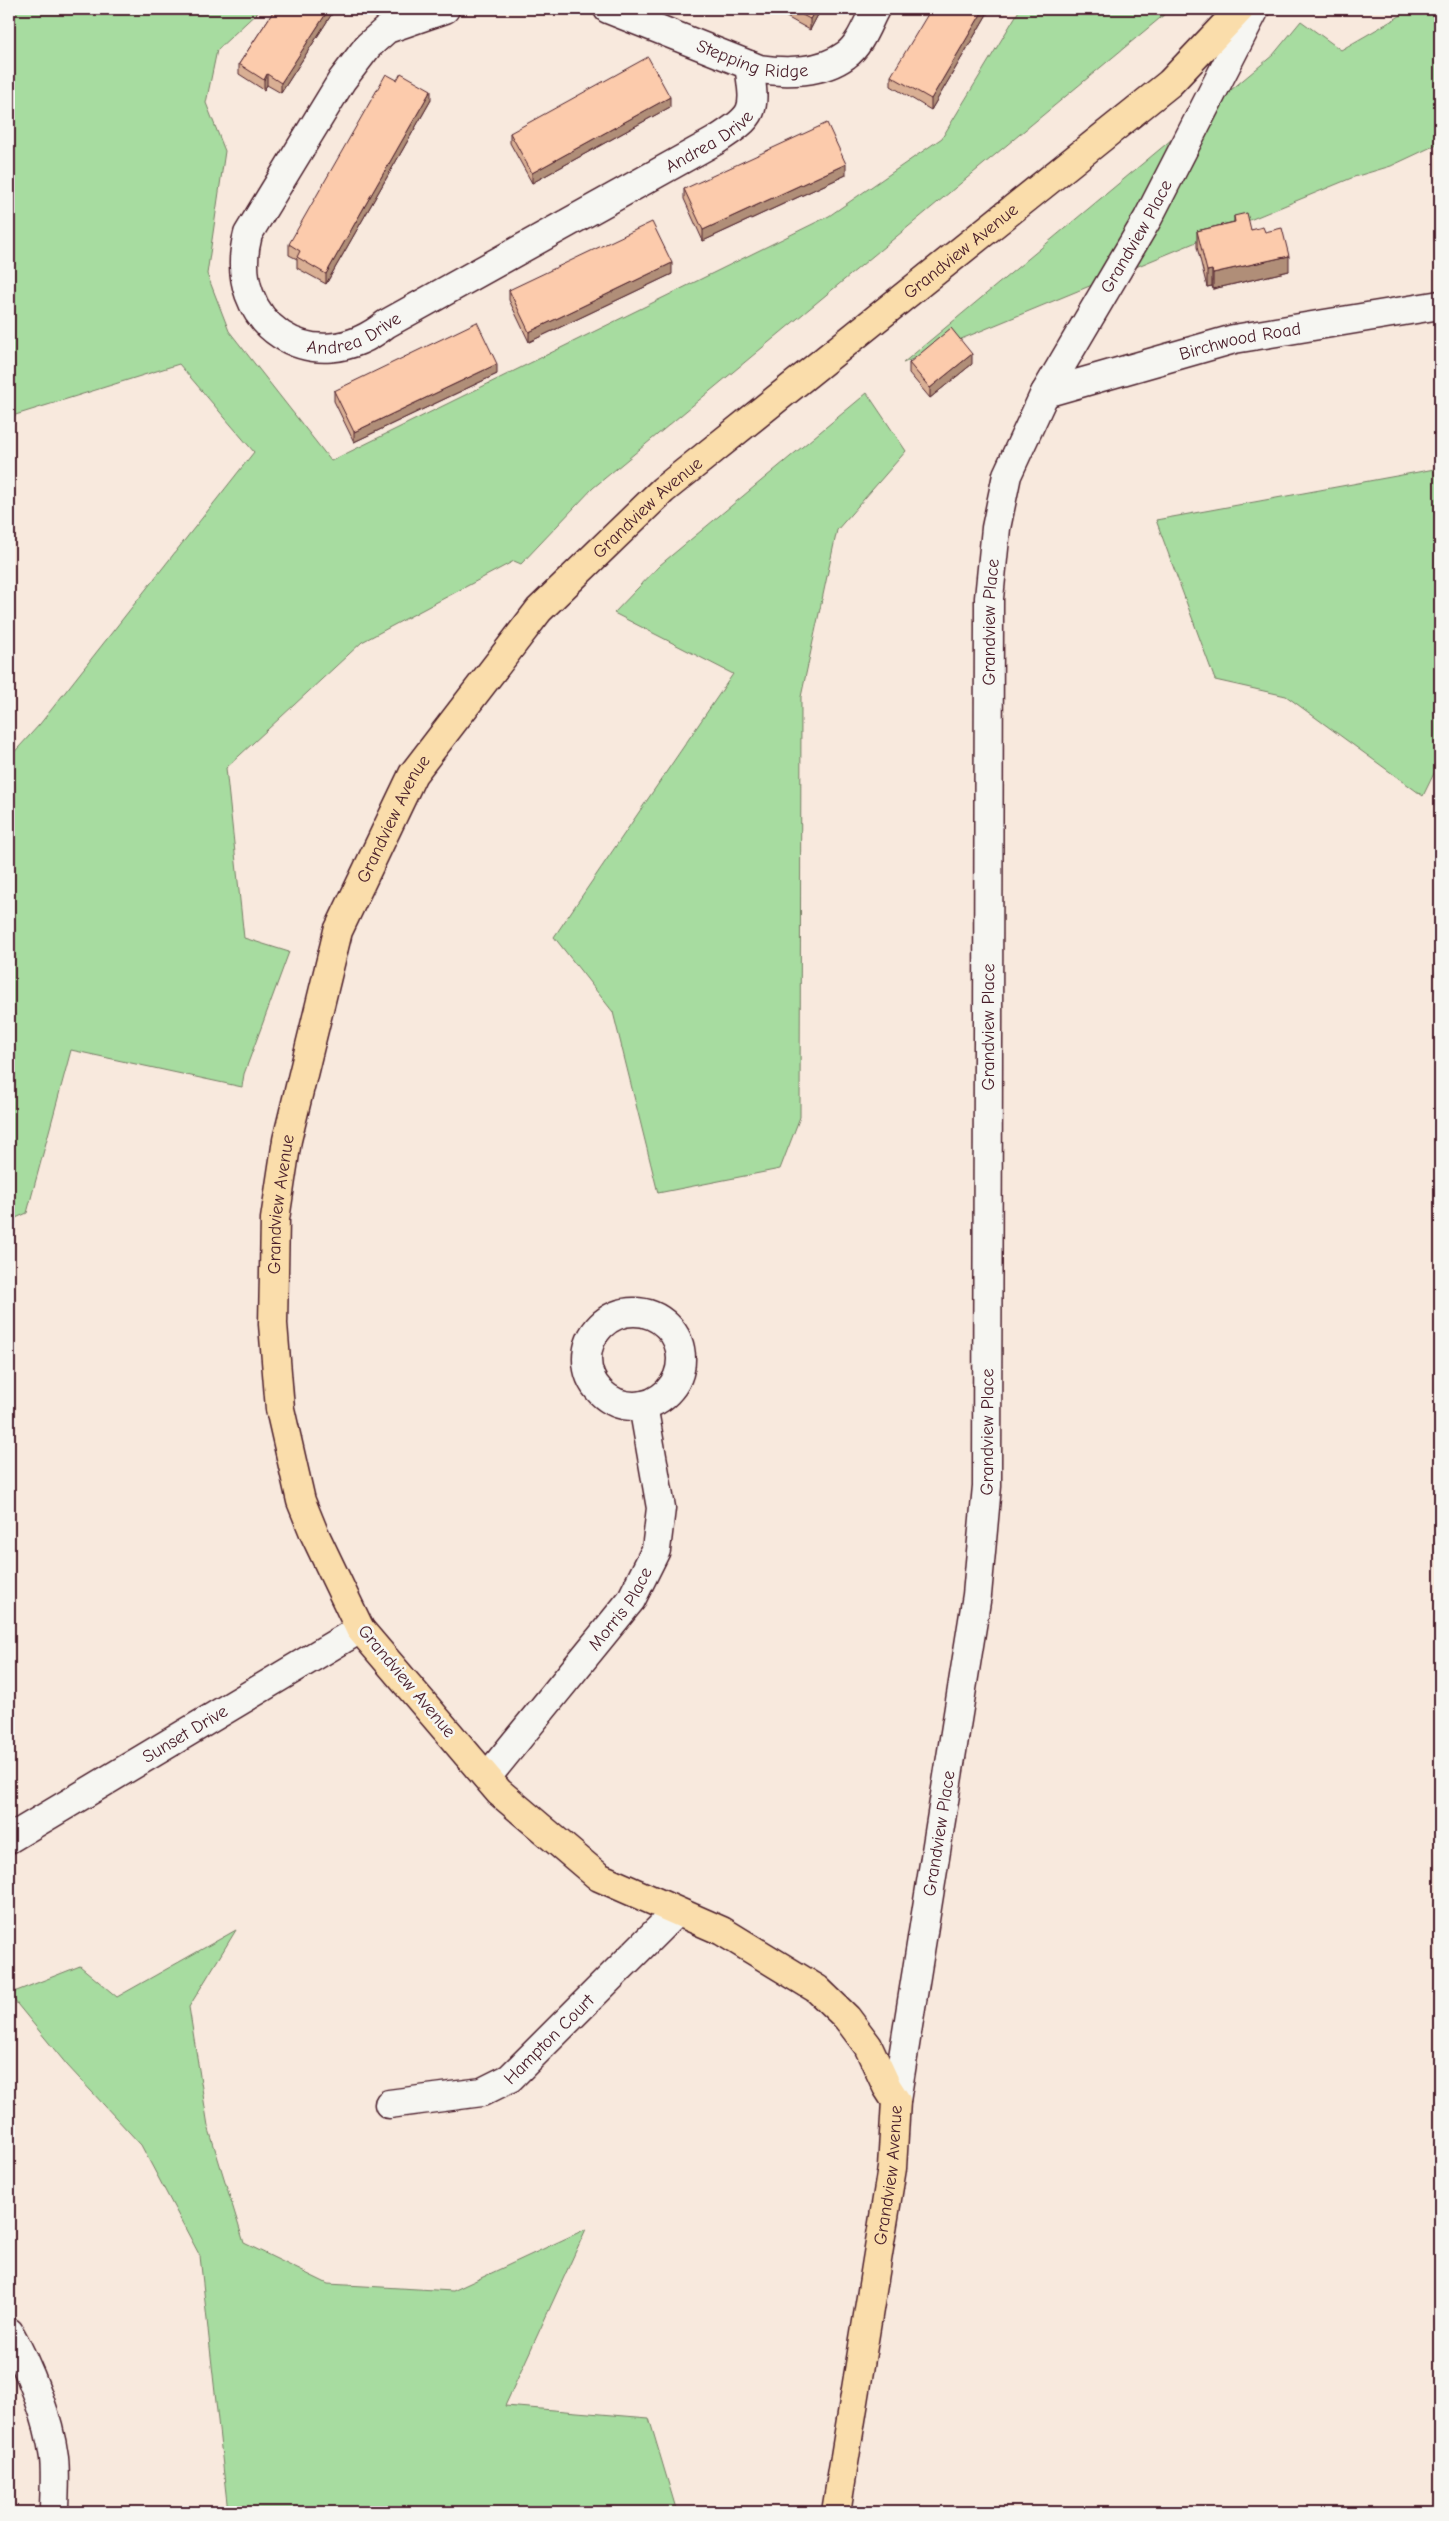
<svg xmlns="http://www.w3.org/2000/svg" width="1449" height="2521" font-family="'Comic Neue',sans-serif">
  <rect width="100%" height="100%" fill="#f8e9dd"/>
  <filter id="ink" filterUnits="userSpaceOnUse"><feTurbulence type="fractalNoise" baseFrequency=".02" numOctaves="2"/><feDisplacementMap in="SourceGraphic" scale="10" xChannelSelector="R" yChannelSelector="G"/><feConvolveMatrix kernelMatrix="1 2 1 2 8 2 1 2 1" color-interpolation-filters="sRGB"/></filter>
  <g filter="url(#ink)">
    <!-- green -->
    <g fill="#a7dca0" stroke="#787e66">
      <path d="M9 9H261L217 50 206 103 225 151 207 274 229 331 331 461 829 216 942 138 1020 9H1171L593 488 521 564 514 561 362 642 226 768 244 938 289 952 244 1074 242 1087 71 1050 27 1213 9 1221V758L40 724 254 452 179 364 9 417Z"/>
      <path d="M1412 9H1440V143L1391 166 1354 177 903 363 1273 55 1301 21 1341 50Z"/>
      <path d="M867 393 906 451 837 530 801 697 800 1117 780 1169 658 1193 613 1012 554 937 733 674 614 613 660 565Z"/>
      <path d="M1440 468V761L1423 796 1286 696 1215 680 1156 520Z"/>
      <path d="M236 1930 189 2007 208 2126 244 2243 328 2284 453 2291 586 2229 505 2406 649 2418 677 2512H228L200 2256 141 2145 67 2065 9 1994 80 1966 117 1997Z"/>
    </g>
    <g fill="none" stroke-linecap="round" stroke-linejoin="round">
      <defs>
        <g id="minor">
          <path id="s1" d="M445 9 387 29 368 46 342 80 248 234C224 324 314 383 386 324L715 141C756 114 756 113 749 65"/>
          <path id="s2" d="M608 9 759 69C786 73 822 73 846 55 860 45 867 24 875 9"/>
          <path id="s3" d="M1045 393 1234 339 1440 305"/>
          <circle cx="634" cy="1359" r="47"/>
          <path id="s4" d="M487 1777 631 1600 656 1550 661 1508 643 1405"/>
          <path id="s5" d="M9 1839 360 1629"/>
          <path id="s6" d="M896 2101 977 1595 987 1486 989 598 996 528 1007 475 1045 393 1148 218 1255 9"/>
          <path id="s7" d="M389 2104 482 2092 510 2078 676 1912"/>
          <path d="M9 2332C29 2367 49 2418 54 2458 56 2476 54 2495 54 2512"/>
        </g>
        <g id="major">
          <path id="s8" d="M836 2512 892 2168 896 2101 887 2087 868 2046 847 2018 817 1989 722 1931 599 1877 499 1792 360 1629 314 1533 301 1501 280 1409 273 1324 275 1219 287 1140 338 931 413 774 539 610 663 490 1170 83 1240 9"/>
        </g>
      </defs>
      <!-- minor casing -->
      <use href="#minor" stroke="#4a1f2b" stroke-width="31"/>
      <!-- major casing -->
      <use href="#major" stroke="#4a1f2b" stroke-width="31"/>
      <!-- minor -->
      <use href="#minor" stroke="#f6f6f2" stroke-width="28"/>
      <!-- major -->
      <use href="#major" stroke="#faddab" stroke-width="28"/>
    </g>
    <!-- wall -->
    <g fill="#d9af94" stroke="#4a1f2b">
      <path d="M275 9H335L281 93 267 85 264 90 239 74V64Z"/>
      <path d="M772 9H821L810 30Z"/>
      <path d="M990 9 931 110 891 86V76Z"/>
      <path d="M431 100 326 284 297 268V259L289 255V244Z"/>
      <path d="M670 107 532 183 510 143V133Z"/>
      <path d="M846 175 703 241 684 199V189Z"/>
      <path d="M1234 216 1251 230 1265 232 1289 271 1213 289 1212 286 1207 287 1197 247V231L1234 222Z"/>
      <path d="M672 274 529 342 509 300V290Z"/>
      <path d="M909 363 972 364 930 398 909 373Z"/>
      <path d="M497 374 354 442 334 401V391Z"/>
    </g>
    <!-- shaded-wall -->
    <g fill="#b08e78" stroke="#4a1f2b">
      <path d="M329 9H335L281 93V83Z"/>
      <path d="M816 9H821L810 30V19Z"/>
      <path d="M984 9H990L931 110V99Z"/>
      <path d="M267 74V85L264 90V80Z"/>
      <path d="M431 90V100L326 284V274Z"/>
      <path d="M670 97V107L532 183V173Z"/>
      <path d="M846 164V175L703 241V230Z"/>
      <path d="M1289 256V271L1213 289V273Z"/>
      <path d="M672 263V274L529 342V332Z"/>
      <path d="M1212 270V286L1207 287V271Z"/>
      <path d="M972 354V364L930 398V388Z"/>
      <path d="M497 364V374L354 442V432Z"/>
    </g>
    <!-- building -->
    <g fill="#fccbac" stroke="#4a1f2b">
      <path d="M275 9H329L281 83 267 74 264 80 239 64Z"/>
      <path d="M791 9H816L810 19Z"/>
      <path d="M931 9H984L931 99 891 76Z"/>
      <path d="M648 57 670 97 532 173 510 133Z"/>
      <path d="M401 73 431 90 326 274 297 257 300 251 289 244 386 74 397 80Z"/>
      <path d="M827 123 846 164 703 230 684 189Z"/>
      <path d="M1247 213 1251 230 1263 227 1265 232 1282 228 1289 256 1213 273 1212 270 1207 271 1197 231 1235 222 1234 216Z"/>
      <path d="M652 222 672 263 529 332 509 290Z"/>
      <path d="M477 322 497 364 354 432 334 391Z"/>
      <path d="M951 328 972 354 930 388 909 363Z"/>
    </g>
  </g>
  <g text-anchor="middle" stroke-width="5" stroke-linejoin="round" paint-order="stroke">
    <!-- street labels -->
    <g font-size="18" fill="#4a1f2b" stroke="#f6f6f2">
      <text dy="6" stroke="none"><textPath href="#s2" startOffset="154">Stepping Ridge</textPath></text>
      <text dy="6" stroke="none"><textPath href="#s1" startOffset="908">Andrea Drive</textPath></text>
      <text dy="6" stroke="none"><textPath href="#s6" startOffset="1906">Grandview Place</textPath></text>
      <text dy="6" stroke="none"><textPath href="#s8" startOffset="2801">Grandview Avenue</textPath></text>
      <text dy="6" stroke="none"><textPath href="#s1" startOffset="502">Andrea Drive</textPath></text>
      <text dy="6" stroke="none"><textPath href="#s3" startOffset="202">Birchwood Road</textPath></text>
      <text dy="6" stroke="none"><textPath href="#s8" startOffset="2396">Grandview Avenue</textPath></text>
      <text dy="6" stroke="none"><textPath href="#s6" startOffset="1486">Grandview Place</textPath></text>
      <text dy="6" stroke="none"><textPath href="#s8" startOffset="1991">Grandview Avenue</textPath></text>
      <text dy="6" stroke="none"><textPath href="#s6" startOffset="1081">Grandview Place</textPath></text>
      <text dy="6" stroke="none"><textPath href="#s8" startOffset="1586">Grandview Avenue</textPath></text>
      <text dy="6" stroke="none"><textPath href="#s6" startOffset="676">Grandview Place</textPath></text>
      <text dy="6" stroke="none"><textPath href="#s4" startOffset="215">Morris Place</textPath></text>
      <text transform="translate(407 1681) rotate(50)" y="6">Grandview Avenue</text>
      <text dy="6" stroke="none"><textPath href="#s5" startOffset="205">Sunset Drive</textPath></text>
      <text dy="6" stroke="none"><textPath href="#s6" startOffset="271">Grandview Place</textPath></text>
      <text dy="6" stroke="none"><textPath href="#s7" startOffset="180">Hampton Court</textPath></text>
      <text dy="6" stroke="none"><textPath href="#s8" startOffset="341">Grandview Avenue</textPath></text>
    </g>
  </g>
  <!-- margin -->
  <rect width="1449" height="2521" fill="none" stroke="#f6f6f2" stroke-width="30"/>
  <rect x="15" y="15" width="1419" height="2491" fill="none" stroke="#4a1f2b" stroke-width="2" filter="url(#ink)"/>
</svg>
